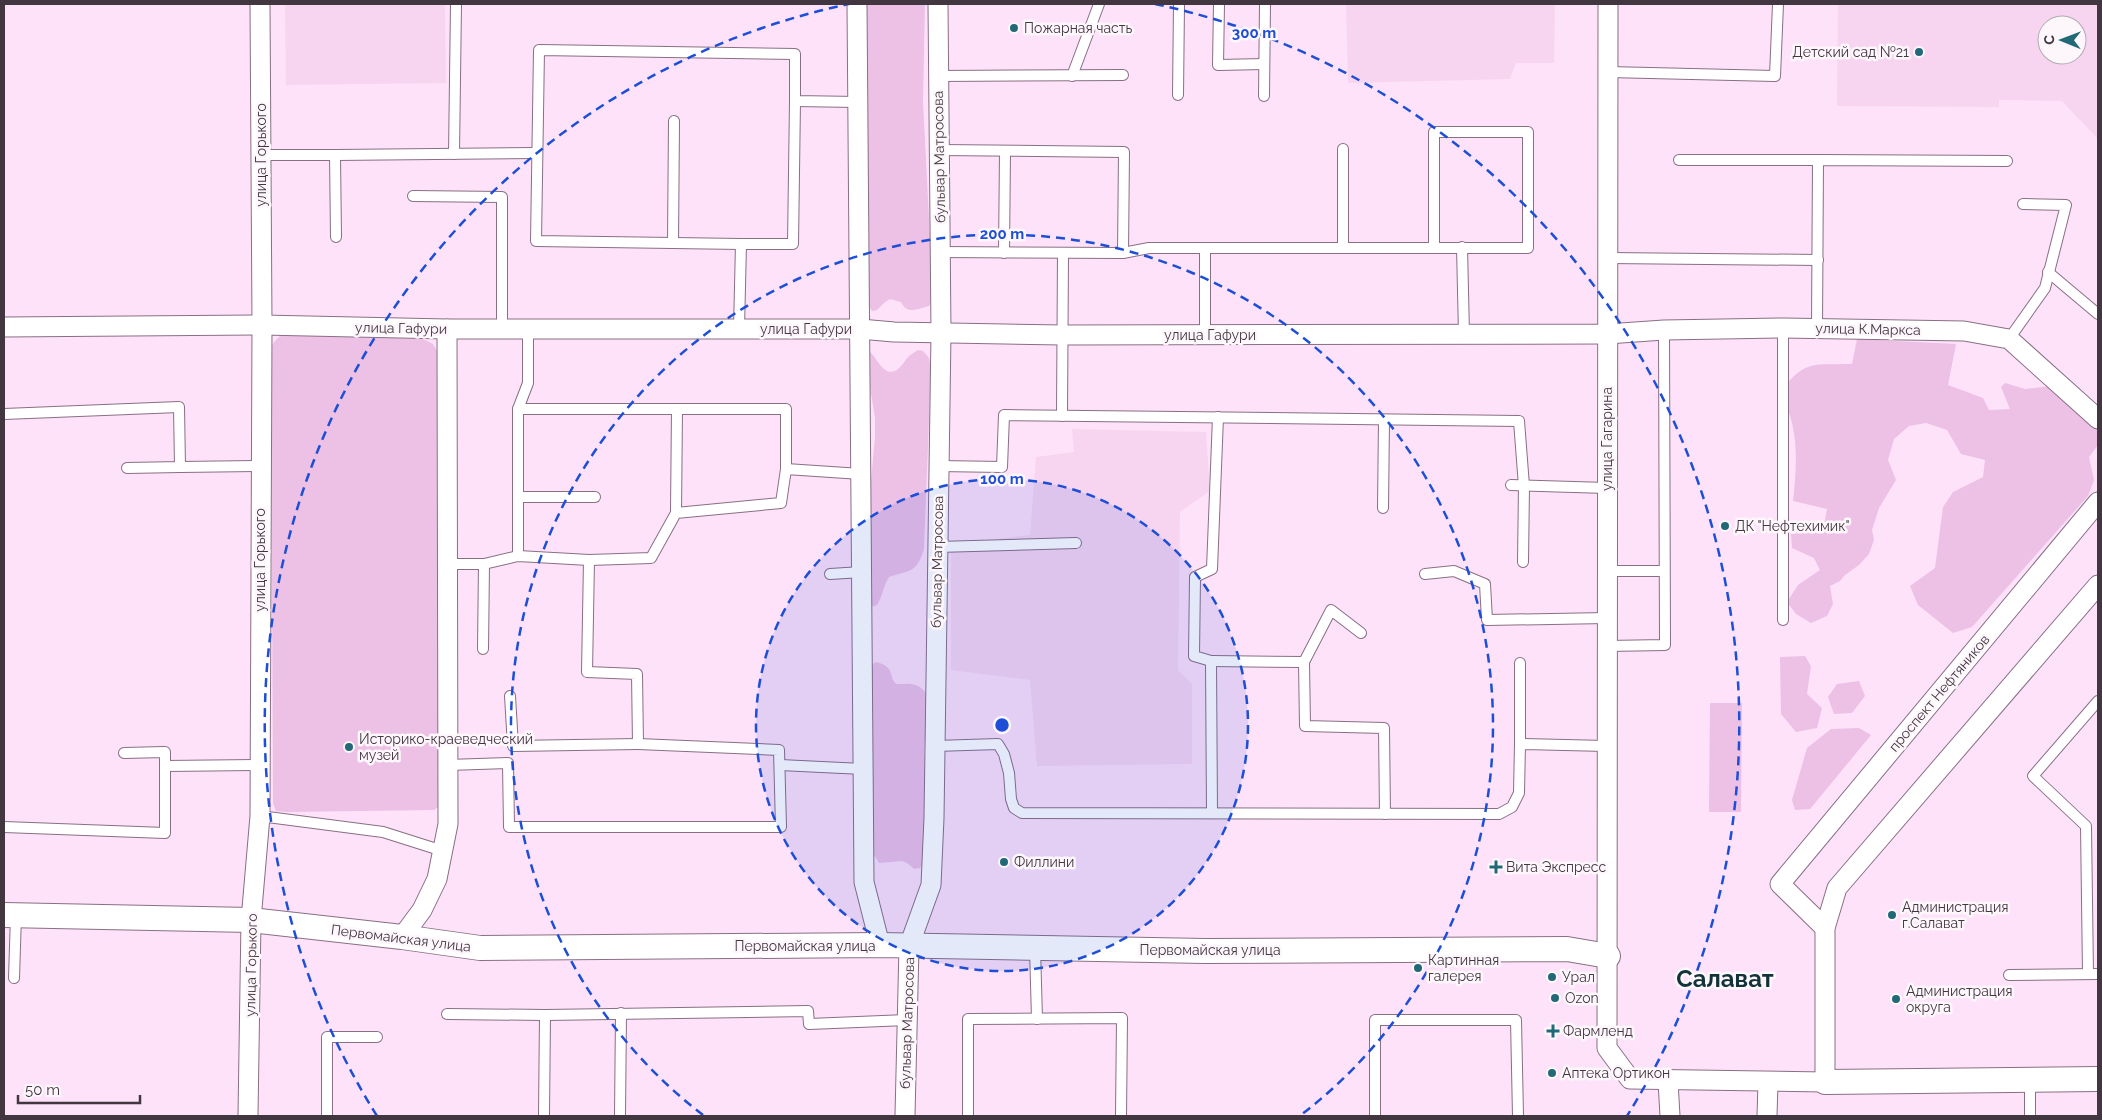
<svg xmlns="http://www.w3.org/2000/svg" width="2102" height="1120" font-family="Raleway,sans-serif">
  <rect width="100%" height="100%" fill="#fee2f9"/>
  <!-- built -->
  <g fill="#f7d5f1" fill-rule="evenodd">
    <path d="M285 4H445L446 83 286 85Z"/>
    <path d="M1346 4H1555L1554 63H1516L1510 79 1348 83Z"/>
    <path d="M1838 4H2098V139L2062 101 1999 100V107L1837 106ZM2047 25H2077V55H2047Z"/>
    <path d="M1072 429 1206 432 1210 491 1180 512 1178 670 1192 684V764L1037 766 1030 680 951 670V545L989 544 1002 538 1030 535 1036 457 1074 452Z"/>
  </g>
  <!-- green -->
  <g fill="#edc0e5">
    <path d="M866 4H925L923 101 933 298 929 306C918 309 907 315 901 302L890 299 885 302 877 310 872 311 866 302Z"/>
    <path d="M282 334 423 339 433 344 440 356 443 803 434 810 286 812 276 811 273 803 271 348 274 342Z"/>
    <path d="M1857 339 1956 344 1948 385 1983 398 1989 410 2010 409 2001 387 2005 383 2025 389 2051 386 2098 425V445L2089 457 2094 480 2088 496 1972 627 1953 633 1918 605 1910 586 1935 568 1943 507 1953 492 1983 477 1985 460 1961 454 1947 430 1926 423 1909 426 1894 439 1888 460 1896 480 1879 508 1872 530 1874 540 1869 554 1859 565 1845 575 1840 581 1830 586 1833 604 1827 616 1811 623 1796 614 1787 602 1798 585 1820 570 1814 558 1792 548 1791 534 1823 531 1827 509 1793 501C1797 466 1800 423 1779 393 1806 359 1811 365 1852 364Z"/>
    <path d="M918 350 923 351 929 358 931 368 924 549C917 573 910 570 889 577 883 586 883 596 877 605L871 607 868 514 875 437V418L866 362 869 351C875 356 878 364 884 369 896 378 903 363 908 357 911 354 915 352 918 350Z"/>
    <path d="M1805 656 1811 666 1807 694 1822 708 1817 728 1796 732 1781 714 1780 657Z"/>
    <path d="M876 662C897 667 888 680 897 684 899 684 904 684 905 684 917 683 923 688 928 697L924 750 927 811 923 864 920 868 914 869 907 863 902 861 879 863 873 853 870 672 873 664Z"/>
    <path d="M1859 681 1865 696 1852 713 1834 714 1828 697 1837 684Z"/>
    <path d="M1710 703H1742L1741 812H1709Z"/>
    <path d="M1859 728 1871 735 1810 809 1795 810 1792 800 1807 748 1831 729Z"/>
  </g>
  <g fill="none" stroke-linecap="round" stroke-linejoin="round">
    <defs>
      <g id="service">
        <path d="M1219 4 1218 65 1264 64"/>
        <path d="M1608 72 1775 76 1778 4"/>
        <path d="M938 76 1123 75"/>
        <path d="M1072 76 1099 4"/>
        <path d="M1178 95 1179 4"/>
        <path d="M1264 96 1265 4"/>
        <path d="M1343 149V247"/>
        <path d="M939 150 1124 152 1123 253 940 252"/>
        <path d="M454 154 456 4"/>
        <path d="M261 155H335L336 237"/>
        <path d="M335 155 537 153"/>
        <path d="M1679 160H1818"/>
        <path d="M413 196 502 197V329"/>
        <path d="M673 243 674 121"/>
        <path d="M741 244H793L795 101"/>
        <path d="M1462 247 1464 334"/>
        <path d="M1205 248V335"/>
        <path d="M1004 253 1005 151"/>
        <path d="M1123 253 1149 248H1528V132H1434V247"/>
        <path d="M1608 258 1818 260"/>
        <path d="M2048 272 2098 314"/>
        <path d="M739 329 741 244 536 241 539 50 795 54V101L857 102"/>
        <path d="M1817 329 1818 160 2007 161"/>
        <path d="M2009 339 2045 288 2066 205 2023 204"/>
        <path d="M518 409H786V469"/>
        <path d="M4 414 179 407 180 467 127 468"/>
        <path d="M1062 416 1063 253"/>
        <path d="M939 466 1002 467 1004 415 1519 421 1524 486 1523 562"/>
        <path d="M180 467 261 466"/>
        <path d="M1511 485 1607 488"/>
        <path d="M518 497H595"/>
        <path d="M1383 508 1384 420"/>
        <path d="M676 513 677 409"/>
        <path d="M937 547 1076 543"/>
        <path d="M518 556V409L528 383V329"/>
        <path d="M447 564H484L518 556 589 560 651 558 676 513 781 503 786 469 861 474"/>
        <path d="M1607 571H1664"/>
        <path d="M830 574 862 572"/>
        <path d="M1425 574 1454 571 1485 584 1487 620 1607 618"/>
        <path d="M1783 620V328"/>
        <path d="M1607 646 1665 645 1664 330"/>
        <path d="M483 649 484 564"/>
        <path d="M1211 661 1304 662 1305 726 1384 728 1385 814"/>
        <path d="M1304 662 1331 610 1361 633"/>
        <path d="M510 696 513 746 638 744"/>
        <path d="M1520 744V663"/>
        <path d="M935 746 998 744 1004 754 1009 773 1011 799 1014 808 1022 813 1499 814 1512 807 1519 793 1520 744 1606 746"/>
        <path d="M448 765 508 763 509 827H781L779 750 638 744 637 674 587 672 589 560"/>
        <path d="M780 765 863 769"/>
        <path d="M165 766 260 765"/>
        <path d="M1212 813 1211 661 1194 656 1195 577 1212 569 1218 417"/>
        <path d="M260 816 383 832 443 851"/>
        <path d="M4 827 165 833V752L124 753"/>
        <path d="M1035 948 1037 1019"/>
        <path d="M2088 974 2086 826 2033 776 2098 701"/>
        <path d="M2009 975 2098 974"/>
        <path d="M14 978 16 915"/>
        <path d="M447 1014 545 1015 544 1116"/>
        <path d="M545 1015 808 1011 809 1024 907 1020"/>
        <path d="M2030 1080V1116"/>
        <path d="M327 1116V1037H377"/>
        <path d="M620 1116 621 1013"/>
        <path d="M968 1116V1019L1122 1018 1121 1116"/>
        <path d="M1375 1116V1020H1516L1518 1116"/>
      </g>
      <g id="minor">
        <path d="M857 4 864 882 880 945"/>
        <path d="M1608 4 1607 1048 1630 1079 1825 1082V928L1837 888 2098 585"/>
        <path d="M4 327 262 325 447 329H860L894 332 1063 335 1607 334 1664 330 1783 328 1964 331 2009 339 2098 419"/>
        <path d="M1825 928 1780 884 2098 502"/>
        <path d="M402 937 422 910 437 879 448 824 447 329"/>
        <path d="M1668 1081 1670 1116"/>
        <path d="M248 1116 251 920 260 816 262 325 260 4"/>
        <path d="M905 1116 909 946 931 885 934 818 941 333 938 4"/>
        <path d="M1767 1116 1768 1082"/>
      </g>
      <g id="tertiary">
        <path d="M4 915 251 920 402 937 480 948 880 945 1205 951 1567 949 1608 956"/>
        <path d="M1825 1082 2098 1079"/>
      </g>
    </defs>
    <!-- service casing -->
    <use href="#service" stroke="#886f84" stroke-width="12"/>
    <!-- minor casing -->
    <use href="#minor" stroke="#886f84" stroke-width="21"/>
    <!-- tertiary casing -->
    <use href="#tertiary" stroke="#886f84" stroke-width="26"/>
    <!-- service -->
    <use href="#service" stroke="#fff" stroke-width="10"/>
    <!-- minor -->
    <use href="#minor" stroke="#fff" stroke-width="19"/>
    <!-- tertiary -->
    <use href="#tertiary" stroke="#fff" stroke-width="24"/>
  </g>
  <!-- distance rings -->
  <circle cx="1002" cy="725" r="246" fill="#1d4ed8" fill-opacity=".12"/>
  <g fill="none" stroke="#1d4ed8" stroke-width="2.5" stroke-dasharray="9 6">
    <circle cx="1002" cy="725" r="246"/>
    <path d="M703 1115A491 491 0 1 1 1301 1115"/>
    <path d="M377 1116A737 737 0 0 1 849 4M1155 4A737 737 0 0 1 1627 1116"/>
  </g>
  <!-- markers -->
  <g fill="#216976" stroke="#fdf7fc" stroke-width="2">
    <circle cx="1014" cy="28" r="5"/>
    <circle cx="1919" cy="52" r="5"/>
    <circle cx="1725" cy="526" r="5"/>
    <circle cx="349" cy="747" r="5"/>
    <circle cx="1004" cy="862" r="5"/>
    <path d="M1493.5 859.5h5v5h5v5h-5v5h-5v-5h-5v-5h5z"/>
    <circle cx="1892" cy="915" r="5"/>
    <circle cx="1418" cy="968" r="5"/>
    <circle cx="1552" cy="977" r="5"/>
    <circle cx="1555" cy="998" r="5"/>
    <circle cx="1896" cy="999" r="5"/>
    <path d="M1550.5 1023.5h5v5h5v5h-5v5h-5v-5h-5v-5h5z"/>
    <circle cx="1552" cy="1073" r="5"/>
  </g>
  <g text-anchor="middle" stroke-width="5" stroke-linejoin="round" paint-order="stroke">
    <!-- poi labels -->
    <g font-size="14" fill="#423740" stroke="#fdf7fc" text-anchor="start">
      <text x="1024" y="33">Пожарная часть</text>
      <text x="1909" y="57" text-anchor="end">Детский cад №21</text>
      <text x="1735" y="531">ДК "Нефтехимик"</text>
      <text x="359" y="744">Историко-краеведческий<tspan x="359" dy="16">музей</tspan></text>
      <text x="1014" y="867">Филлини</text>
      <text x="1506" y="872">Вита Экспресс</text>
      <text x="1902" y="912">Администрация<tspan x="1902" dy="16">г.Салават</tspan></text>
      <text x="1428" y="965">Картинная<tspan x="1428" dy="16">галерея</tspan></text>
      <text x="1562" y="982">Урал</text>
      <text x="1906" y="996">Администрация<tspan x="1906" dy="16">округа</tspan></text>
      <text x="1565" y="1003">Ozon</text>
      <text x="1563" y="1036">Фармленд</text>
      <text x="1562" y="1078">Аптека Ортикон</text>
    </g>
    <!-- street labels -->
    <g font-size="14" fill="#423740" stroke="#fdf7fc">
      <text transform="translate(261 155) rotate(-90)" y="5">улица Горького</text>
      <text transform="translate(939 157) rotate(-91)" y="5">бульвар Матросова</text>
      <text transform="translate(401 328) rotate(1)" y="5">улица Гафури</text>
      <text x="806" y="334">улица Гафури</text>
      <text transform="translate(1868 329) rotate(1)" y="5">улица К.Маркса</text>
      <text x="1210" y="340">улица Гафури</text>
      <text transform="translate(1607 439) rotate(-90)" y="5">улица Гагарина</text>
      <text transform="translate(260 560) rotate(-90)" y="5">улица Горького</text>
      <text transform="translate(937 562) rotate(-89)" y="5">бульвар Матросова</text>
      <text transform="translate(1939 693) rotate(-50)" y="5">проспект Нефтяников</text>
      <text transform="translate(401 938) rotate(7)" y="5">Первомайская улица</text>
      <text x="805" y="951">Первомайская улица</text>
      <text x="1210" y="955">Первомайская улица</text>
      <text transform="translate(251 965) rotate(-89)" y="5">улица Горького</text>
      <text transform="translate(907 1023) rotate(-88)" y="5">бульвар Матросова</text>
    </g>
    <!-- town labels -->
    <g font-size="24" font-weight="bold" fill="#113339" stroke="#fdf7fc">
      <text x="1725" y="987">Салават</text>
    </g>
  </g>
  <circle cx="1002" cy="725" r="8" fill="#1d4ed8" stroke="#fdf7fc" stroke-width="2.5"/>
  <g font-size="15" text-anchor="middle" font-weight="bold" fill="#1d4ed8" stroke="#fdf7fc" stroke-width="5" stroke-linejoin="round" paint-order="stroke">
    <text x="1254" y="38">300 m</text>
    <text x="1002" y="239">200 m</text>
    <text x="1002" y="484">100 m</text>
  </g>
  <!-- border -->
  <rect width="2102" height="1120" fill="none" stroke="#423740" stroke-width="10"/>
  <!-- north arrow -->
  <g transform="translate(2062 40) rotate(271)"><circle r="24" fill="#fdf7fc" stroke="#b2aab1"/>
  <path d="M0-4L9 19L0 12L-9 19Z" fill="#216976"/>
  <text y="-8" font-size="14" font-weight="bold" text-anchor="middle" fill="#423740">С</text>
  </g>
  <!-- scale -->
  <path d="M18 1095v8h122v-8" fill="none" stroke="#423740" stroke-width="2.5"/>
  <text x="25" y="1095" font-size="15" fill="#423740" stroke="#fdf7fc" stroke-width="4" paint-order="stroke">50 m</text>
</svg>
